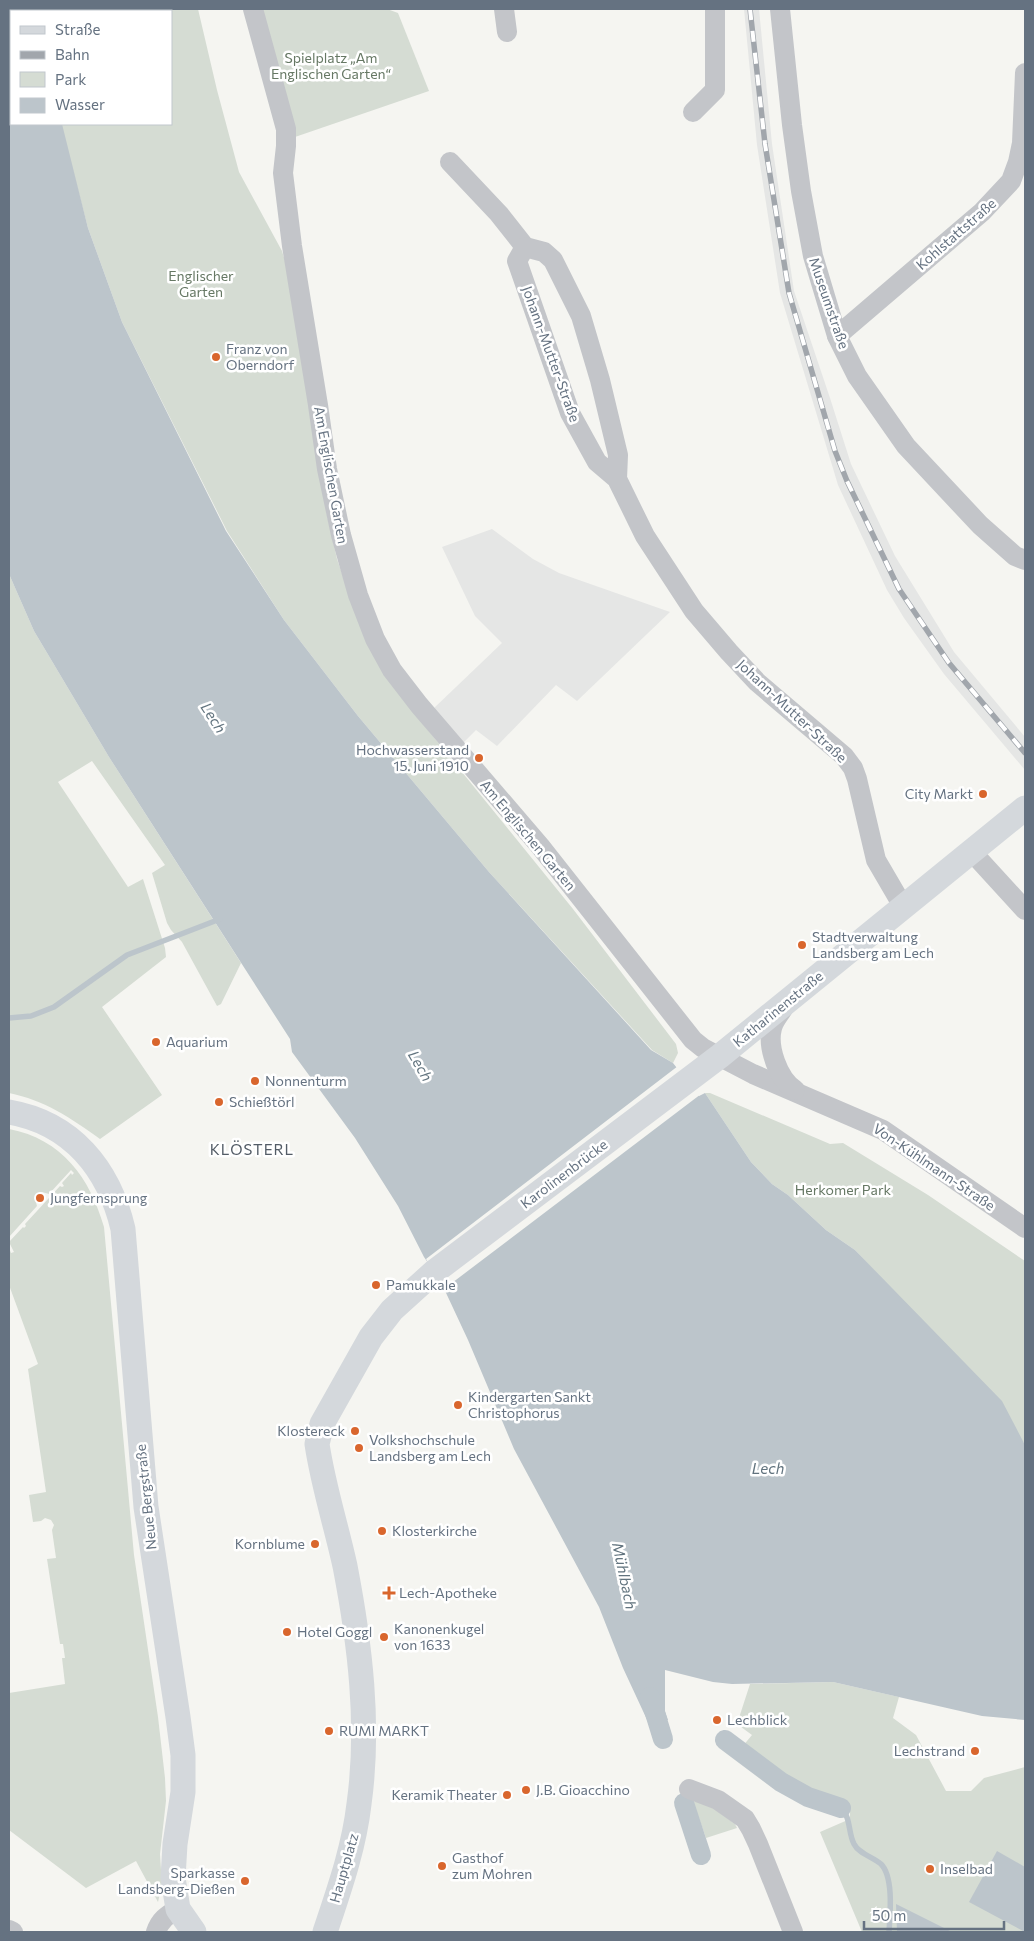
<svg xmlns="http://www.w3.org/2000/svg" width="1034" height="1941" font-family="Commissioner,sans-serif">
  <rect width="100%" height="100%" fill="#f5f5f1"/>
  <!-- built -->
  <g fill="#e5e6e5">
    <path d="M744 9H759L772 144 794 291 830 398 851 464 895 556 954 652 1025 737V770L944 674 904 618 887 590 838 485 780 293 757 145Z"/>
    <path d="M492 529 533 559 559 573 670 612 577 701 556 685 497 746 476 730 463 743 433 709 502 643 475 616 442 547Z"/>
  </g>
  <!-- green -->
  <g fill="#d5dcd3">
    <path d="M51 9H198L217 90 239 172 282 251 285 261 327 515 337 559 350 597 423 724 573 909 676 1044 678 1053 673 1063 652 1050 489 872 358 716 284 620 227 531 122 322 88 228 62 129V124H171V11H51Z"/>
    <path d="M259 9H387L398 13 429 91 295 137Z"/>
    <path d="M9 574 34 631 109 757 241 963 221 1004 217 1006 182 942 171 930 167 923 152 873 165 865 92 761 58 782 128 887 143 879 165 948 166 957 102 1007 162 1095 100 1139C71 1118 44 1100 9 1093Z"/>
    <path d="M705 1093H710L830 1144 843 1143 928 1195 1025 1261V1445L1017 1433 913 1312 855 1250 826 1230 788 1195 772 1184 751 1162Z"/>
    <path d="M9 1129C62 1139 90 1178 104 1227L134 1555 158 1717 165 1778 166 1801 160 1854 162 1885 158 1902 136 1861 86 1888 9 1830V1693L65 1684 62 1658H65L63 1644H60L47 1559 56 1558 52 1530 54 1525 51 1520 45 1518 41 1521 33 1522 29 1495 46 1492 28 1369 38 1364 9 1285V1248L11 1253 14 1252 9 1242 23 1227 24 1228 26 1226 25 1224 60 1186 62 1187 64 1186 62 1183 71 1173 72 1175 74 1173 71 1170 49 1194 42 1192 38 1193 35 1199 37 1206 9 1237Z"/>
    <path d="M833 1682 899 1697 893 1718 916 1735 946 1791H971L984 1778 1025 1767V1932H862L820 1832 850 1819V1809L808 1795 782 1781 742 1747 752 1735 737 1724 750 1684Z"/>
    <path d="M693 1801 709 1805 735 1824 737 1828 706 1838Z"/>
  </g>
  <!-- water -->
  <g fill="#bcc5cb">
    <path d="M9 9H51V11H11V124H62L88 228 122 322 226 531 284 620 358 716 489 872 651 1050 673 1063 699 1096 705 1093 751 1162 772 1184 788 1195 826 1230 855 1250 1002 1401 1025 1445V1720L982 1716 833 1682 732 1684 713 1682 665 1670V1711L668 1720 649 1724 623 1668 599 1607 514 1449 468 1340 440 1280 424 1257 398 1206 355 1138 292 1052 290 1039 109 757 34 631 9 574Z"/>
    <path d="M997 1851 1025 1867V1932L969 1902Z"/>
    <path d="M896 1904 952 1932H897Z"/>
  </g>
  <!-- pier -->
  <path fill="#f5f5f1" d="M678 1066 699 1093 705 1091 444 1289 426 1259Z"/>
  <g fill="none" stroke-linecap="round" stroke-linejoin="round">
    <!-- stream -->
    <g stroke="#bcc5cb" stroke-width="5.5">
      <path d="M9 1018 31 1016 54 1007 127 955 220 919"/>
      <path d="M841 1808C851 1817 848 1833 854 1844 859 1854 873 1857 881 1864 894 1877 890 1916 889 1932"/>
    </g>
    <!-- canal -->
    <g stroke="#bcc5cb" stroke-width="20">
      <path d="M650 1697 663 1739"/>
      <path d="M725 1740 781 1782 808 1797 841 1808"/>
      <path d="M684 1803 701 1855"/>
    </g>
    <!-- minor -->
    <g stroke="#c3c5c9" stroke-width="20">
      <path d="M253 9 286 129V146L283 173 292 246 318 405 327 469 341 535 358 595 375 639 392 670 419 705 540 846 693 1040 703 1048 753 1074 883 1130 1025 1228"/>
      <path d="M504 9 507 32"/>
      <path d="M780 9 792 125 801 191 813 256 837 336 857 376 906 446 980 525 1015 556 1025 560"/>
      <path d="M693 112 715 90V9"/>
      <path d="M450 162 499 214 525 247"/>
      <path d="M837 336 982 212 1011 181 1018 162 1022 143 1025 73"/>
      <path d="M617 479 597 462 570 413 517 261 525 247 544 252 553 260 581 316 600 380 618 455 617 479 645 536 694 611 729 652 757 682 844 756 853 768 857 779 876 860 904 908"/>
      <path d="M972 852 1025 910"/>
      <path d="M784 1007C780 1014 774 1020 772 1028 767 1047 778 1079 795 1090"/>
      <path d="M689 1789 718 1800 745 1819 751 1829 758 1844 793 1932"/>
      <path d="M9 1930 13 1932"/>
      <path d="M156 1932C160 1920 167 1915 178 1909"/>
    </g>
    <!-- major -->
    <g stroke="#d4d8dc" stroke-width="25">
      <path d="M9 1112C72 1123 109 1169 123 1229L146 1507 178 1717 183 1755V1792L175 1844 173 1878 178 1909 194 1932"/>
      <path d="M325 1932C339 1890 354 1848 359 1804 370 1725 360 1644 345 1566 336 1525 323 1485 317 1444L322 1424 371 1337 392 1310 434 1272 720 1056 1025 808"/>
    </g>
    <defs>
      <path id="rail" d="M750 9 765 144 789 293 835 451 847 481 899 589 949 663 1025 753"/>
    </defs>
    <!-- rail casing -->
    <use href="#rail" stroke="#a1a6ac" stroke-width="5.5"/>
    <!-- rail -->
    <use href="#rail" stroke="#fff" stroke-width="4" stroke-dasharray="11" stroke-linecap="butt"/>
  </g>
  <!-- markers -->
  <g fill="#d9662d" stroke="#fff" stroke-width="2">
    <circle cx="216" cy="357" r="5"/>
    <circle cx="479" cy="758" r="5"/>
    <circle cx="983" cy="794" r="5"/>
    <circle cx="802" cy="945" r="5"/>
    <circle cx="156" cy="1042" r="5"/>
    <circle cx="255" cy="1081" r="5"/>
    <circle cx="219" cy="1102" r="5"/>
    <circle cx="40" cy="1198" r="5"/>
    <circle cx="376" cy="1285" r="5"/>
    <circle cx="458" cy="1405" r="5"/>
    <circle cx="355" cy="1431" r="5"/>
    <circle cx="359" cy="1448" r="5"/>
    <circle cx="382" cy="1531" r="5"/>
    <circle cx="315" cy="1544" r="5"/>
    <path d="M386.5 1585.5h5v5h5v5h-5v5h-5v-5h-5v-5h5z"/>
    <circle cx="287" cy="1632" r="5"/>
    <circle cx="384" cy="1637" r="5"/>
    <circle cx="717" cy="1720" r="5"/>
    <circle cx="329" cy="1731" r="5"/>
    <circle cx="975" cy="1751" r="5"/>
    <circle cx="526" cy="1790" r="5"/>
    <circle cx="507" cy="1795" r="5"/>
    <circle cx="442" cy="1866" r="5"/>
    <circle cx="930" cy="1869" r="5"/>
    <circle cx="245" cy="1881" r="5"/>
  </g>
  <g text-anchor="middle" stroke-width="5" stroke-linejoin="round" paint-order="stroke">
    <!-- park labels -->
    <g font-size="14" fill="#667864" stroke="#fff">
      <text x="331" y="63">Spielplatz „Am<tspan x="331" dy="16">Englischen Garten“</tspan></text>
      <text x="201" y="281">Englischer<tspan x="201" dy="16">Garten</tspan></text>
      <text x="843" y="1195">Herkomer Park</text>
    </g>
    <!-- street labels -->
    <g font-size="14" fill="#657281" stroke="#fff">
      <text transform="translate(956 234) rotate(-41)" y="5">Kohlstattstraße</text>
      <text transform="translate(829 303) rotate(71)" y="5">Museumstraße</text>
      <text transform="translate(551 354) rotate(70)" y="5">Johann-Mutter-Straße</text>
      <text transform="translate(331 475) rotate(80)" y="5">Am Englischen Garten</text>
      <text transform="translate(792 711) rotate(43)" y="5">Johann-Mutter-Straße</text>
      <text transform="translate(528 835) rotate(50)" y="5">Am Englischen Garten</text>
      <text transform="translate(778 1009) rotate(-39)" y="5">Katharinenstraße</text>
      <text transform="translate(934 1167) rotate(34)" y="5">Von-Kühlmann-Straße</text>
      <text transform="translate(564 1174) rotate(-37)" y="5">Karolinenbrücke</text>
      <text transform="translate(146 1497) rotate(-96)" y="5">Neue Bergstraße</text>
      <text transform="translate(344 1868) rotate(-74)" y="5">Hauptplatz</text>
    </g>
    <!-- poi labels -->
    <g font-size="14" fill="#657281" stroke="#fff" text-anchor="start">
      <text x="226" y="354">Franz von<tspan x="226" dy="16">Oberndorf</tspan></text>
      <text x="469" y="755" text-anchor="end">Hochwasserstand<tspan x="469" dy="16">15. Juni 1910</tspan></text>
      <text x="973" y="799" text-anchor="end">City Markt</text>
      <text x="812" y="942">Stadtverwaltung<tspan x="812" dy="16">Landsberg am Lech</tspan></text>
      <text x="166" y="1047">Aquarium</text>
      <text x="265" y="1086">Nonnenturm</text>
      <text x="229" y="1107">Schießtörl</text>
      <text x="50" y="1203">Jungfernsprung</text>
      <text x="386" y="1290">Pamukkale</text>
      <text x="468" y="1402">Kindergarten Sankt<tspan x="468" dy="16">Christophorus</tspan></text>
      <text x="345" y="1436" text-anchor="end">Klostereck</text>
      <text x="369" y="1445">Volkshochschule<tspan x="369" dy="16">Landsberg am Lech</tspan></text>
      <text x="392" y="1536">Klosterkirche</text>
      <text x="305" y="1549" text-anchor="end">Kornblume</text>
      <text x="399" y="1598">Lech-Apotheke</text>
      <text x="394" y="1634">Kanonenkugel<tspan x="394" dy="16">von 1633</tspan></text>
      <text x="297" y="1637">Hotel Goggl</text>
      <text x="727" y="1725">Lechblick</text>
      <text x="339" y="1736">RUMI MARKT</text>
      <text x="965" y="1756" text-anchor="end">Lechstrand</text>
      <text x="536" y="1795">J.B. Gioacchino</text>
      <text x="497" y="1800" text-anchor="end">Keramik Theater</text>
      <text x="452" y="1863">Gasthof<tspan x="452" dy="16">zum Mohren</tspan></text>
      <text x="940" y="1874">Inselbad</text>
      <text x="235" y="1878" text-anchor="end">Sparkasse<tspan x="235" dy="16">Landsberg-Dießen</tspan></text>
    </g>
    <!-- water labels -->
    <g font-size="15" font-style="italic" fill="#61737e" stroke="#fff">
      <text transform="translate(213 718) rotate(57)" y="5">Lech</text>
      <text transform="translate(420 1066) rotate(60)" y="5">Lech</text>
      <text x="768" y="1474">Lech</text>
      <text transform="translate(624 1576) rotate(78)" y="5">Mühlbach</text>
    </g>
    <!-- neighbourhood labels -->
    <g font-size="15" letter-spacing="1" fill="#535c66" stroke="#fff">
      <text x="252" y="1155">KLÖSTERL</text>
    </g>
  </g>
  <!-- border -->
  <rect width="1034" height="1941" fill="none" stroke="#657281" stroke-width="20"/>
  <!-- legend -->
  <rect x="10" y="10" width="162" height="115" fill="#ffffff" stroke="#c1c7cd"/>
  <rect x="20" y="26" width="25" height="8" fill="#d4d8dc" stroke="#c1c7cd"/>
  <text x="55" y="35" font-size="15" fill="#657281">Straße</text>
  <rect x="20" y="51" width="25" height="8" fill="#a1a6ac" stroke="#c1c7cd"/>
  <text x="55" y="60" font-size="15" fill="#657281">Bahn</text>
  <rect x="20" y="72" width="25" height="15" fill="#d5dcd3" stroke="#c1c7cd"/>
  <text x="55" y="85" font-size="15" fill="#657281">Park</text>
  <rect x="20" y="98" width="25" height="15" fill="#bcc5cb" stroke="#c1c7cd"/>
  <text x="55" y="110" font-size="15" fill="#657281">Wasser</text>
  <!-- scale -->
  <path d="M864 1921v8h140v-8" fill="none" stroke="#657281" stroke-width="2.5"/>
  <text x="872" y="1921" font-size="15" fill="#657281" stroke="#ffffff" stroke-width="4" paint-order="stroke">50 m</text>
</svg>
